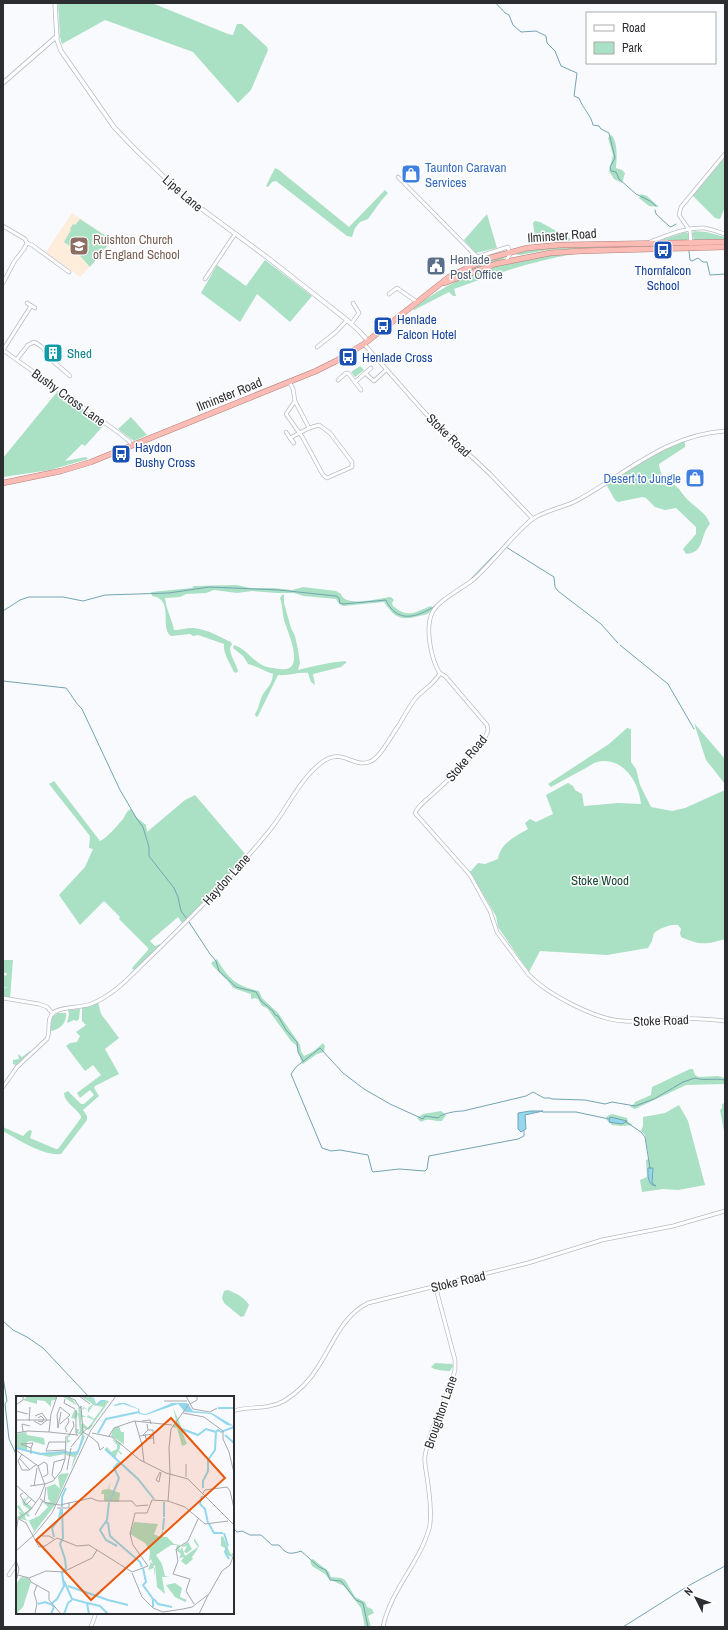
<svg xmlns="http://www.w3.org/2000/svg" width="728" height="1630" font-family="'Archivo Narrow',sans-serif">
  <rect width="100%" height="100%" fill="#f9fafe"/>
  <!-- education -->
  <path fill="#ffeddc" d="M72 213 112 240 104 251 80 277 46 252Z"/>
  <!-- green -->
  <g fill="#aae0c3">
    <path d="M58 3H152L228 34 233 35 237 24H242L267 47 268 50 251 90 238 103 193 52 105 20 62 44 60 37Z"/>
    <path d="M611 135C618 140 617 160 616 168L622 170 625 173 622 183 614 179 609 171 613 155 608 138Z"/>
    <path d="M725 157V207L720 219 715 218 692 195Z"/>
    <path d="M275 168 279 170 349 227 385 190 388 193 381 201 368 219 360 222 355 228 352 237 347 236 276 181 272 182 268 187 266 186Z"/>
    <path d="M641 194 647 196 659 207 649 206 639 198Z"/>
    <path d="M487 214 497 248 476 253 464 240Z"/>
    <path d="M80 219 112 240 90 267 74 249 64 242 71 230 70 229 73 224 75 225Z"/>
    <path d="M535 221 540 222 571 239 569 241 536 243 533 223Z"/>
    <path d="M694 231 706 232 725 237V240H694L692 234Z"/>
    <path d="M686 232 689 234V238L687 240H661Z"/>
    <path d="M685 245 590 248 547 250 520 255 515 254V253L549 247Z"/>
    <path d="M656 251 658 252C633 252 606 250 581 253 538 259 495 274 454 289L456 296H453L449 292 414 310 413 309C483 252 570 252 656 251Z"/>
    <path d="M504 256 505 257 502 260 454 277 493 258Z"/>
    <path d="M265 260 312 296 290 322 257 294 240 322 201 293 217 265 246 286Z"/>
    <path d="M360 366 364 370 355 377 351 372Z"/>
    <path d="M57 392 104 425 85 446 82 444 65 461 86 457 88 459 50 470 3 477V458Z"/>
    <path d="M131 417 147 435 134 441 118 429Z"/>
    <path d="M683 441 685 443V447L659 464C661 481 669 479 678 488 681 491 683 495 686 498 694 507 706 512 710 524 699 536 706 552 686 554L683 549 696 534V527L676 508 665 510 655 507 646 498 642 497 618 502 615 500 606 484 654 455Z"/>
    <path d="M237 585 250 588H273L292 590 303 587 336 591 341 594C345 608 379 598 391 597L394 600 392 603 393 606C409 619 414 612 431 606L433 610C428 614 425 615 419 616 400 621 395 618 384 602L343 606 339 604 336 599 304 596 294 593H277L252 591 237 593 214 590 206 593 186 594 180 597 165 598C166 609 172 619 174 630 180 630 186 628 193 628 208 629 219 637 231 642L232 645 230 647C230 656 236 663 238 671L236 673 234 672C230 663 223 654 224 644L198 635 193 636 190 634 171 636C159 628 175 599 152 596L151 592 192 588 194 586Z"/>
    <path d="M283 594 284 595V603L291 628 295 636 298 650 300 663 298 670C314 666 330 662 346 661V663L341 667 313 674 315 685 311 682 308 673C297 672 289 676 278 675L258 716 256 717 255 714C259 708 259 703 262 696 266 688 272 686 273 674 263 671 257 666 248 664L243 656 233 648 234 645C245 648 252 660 262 665 267 668 274 668 280 669 306 673 289 635 285 623 282 615 283 606 280 598Z"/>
    <path d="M694 723 725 759V784L706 760Z"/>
    <path d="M627 728 631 729V762L636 769 640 785 651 807 672 811 685 808 725 790V939C706 945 699 945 681 937L680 933 681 929 678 925C670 924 661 928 654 933L652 941 648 948 607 955 540 951 529 972 498 927 496 916 470 872 478 863 485 864 498 859C500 843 515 837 528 829L525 823 530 819 536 822 553 814 546 795 568 783 573 786 575 790 582 794 584 806 618 803 641 804C639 782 623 756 597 762 593 763 588 767 584 769 573 775 562 781 551 787L548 784 609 744Z"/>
    <path d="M54 781 100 841C107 838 118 825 123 819 126 815 126 811 131 809L136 817 146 825 147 832 185 800 195 795 246 855 239 864 186 921 182 923 178 917 150 941 155 946 160 944V945L138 968 133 970 132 968 148 950V948L119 919 120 917 104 901 80 925 59 895 85 867 93 849 89 848 90 836 49 784Z"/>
    <path d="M217 959C228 979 237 986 259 991L262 998 278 1013 294 1036 300 1045 301 1051 304 1056 314 1051 323 1043 325 1046 324 1052 317 1054 303 1064 302 1063 296 1045 291 1041 267 1008 262 1006 258 999 255 998 251 999V994L233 988C231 982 216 971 211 963Z"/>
    <path d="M3 960H13L10 998 3 997V988H8L3 987V974L6 976 7 973H3Z"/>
    <path d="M98 1002 101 1014 119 1038 105 1049 119 1074 95 1086 94 1088 99 1096 83 1110 87 1116V1120L61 1154C43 1156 19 1140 3 1131V1127L23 1136 29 1130 32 1131 30 1138 56 1149H58L81 1118V1116C76 1108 64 1102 64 1093L68 1091 81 1104H84L94 1095 90 1090 80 1098 77 1093 101 1075 93 1065 85 1071 66 1046 70 1043 77 1042 80 1036 76 1032 86 1025 82 1021V1008Z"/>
    <path d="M80 1009 79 1019 77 1021 74 1020 67 1023 69 1014 68 1010Z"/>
    <path d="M57 1013H66C67 1023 60 1030 50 1031L52 1017Z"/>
    <path d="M30 1051V1052L17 1066 13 1064V1060L19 1059 18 1054 22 1057Z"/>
    <path d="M690 1069H693L695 1075 699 1077 718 1076 725 1078V1084L686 1085 635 1109 630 1107 632 1105 634 1104 635 1102 651 1095 652 1087Z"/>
    <path d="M725 1103V1136L720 1110 722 1108V1104Z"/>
    <path d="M679 1105 688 1121 705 1185 678 1190 663 1189 642 1192 640 1180 647 1177 646 1160 649 1159 645 1135 641 1131 643 1126V1117L665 1113Z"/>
    <path d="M441 1111 446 1115 442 1121C435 1122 428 1117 421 1122L417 1118 423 1114Z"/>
    <path d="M612 1114 627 1118 628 1122 633 1125 622 1126 612 1125 606 1119 607 1116Z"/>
    <path d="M228 1290C236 1293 245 1298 249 1305L244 1316 241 1317 224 1303 222 1298 224 1291Z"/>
    <path d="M435 1363 452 1364 453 1366 450 1371C445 1371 434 1370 431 1367Z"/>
    <path d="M313 1559 329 1572 331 1577 341 1578 345 1580 355 1597 365 1602 367 1607 372 1609 374 1613 368 1616 371 1627H365L361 1608 344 1586 329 1579 325 1574 312 1566 310 1561Z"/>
  </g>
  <!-- water -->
  <g fill="#93d7ec" stroke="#74a4b4">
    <path d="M530 1111H543L525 1115 526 1129 521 1132 518 1129V1113Z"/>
    <path d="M610 1117 627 1121 622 1124 609 1122Z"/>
    <path d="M648 1168H653L652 1183 656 1186C647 1185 648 1175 648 1168Z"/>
  </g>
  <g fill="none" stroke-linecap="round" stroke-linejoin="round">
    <!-- stream -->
    <g stroke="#74a4b4" stroke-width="1">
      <path d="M496 3C498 7 503 9 505 13L509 15 513 25 521 32 536 31 546 36 547 43 555 51 561 66 577 73 574 96 579 98C583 109 591 115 593 125L599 126 601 129 609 133 615 158 610 167 611 171 616 172 619 179 636 194 650 201 656 206"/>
      <path d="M655 210 656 214 669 226 671 227 676 224"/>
      <path d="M689 251 690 260 692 261 698 258 703 262H707L710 275 725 274"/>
      <path d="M506 547 554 577 555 587 558 591 601 624 618 643"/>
      <path d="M467 583 504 545"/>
      <path d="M3 611 20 600 29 597H63L83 601 105 595 169 593 209 587 279 590 336 596 339 598 340 603 343 604 386 600C387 602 388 605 390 607 403 624 422 614 435 606"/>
      <path d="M620 645 668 684 694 729"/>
      <path d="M3 681 66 688C72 695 75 703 82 709L120 790 137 819 143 827 149 847V856L174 888 178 897 181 911 187 919"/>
      <path d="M189 922 210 954 216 961 219 971 236 987 256 992 261 1001 273 1011 275 1015 278 1016 286 1030 297 1042 298 1052 303 1061"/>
      <path d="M543 1112H576L609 1119"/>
      <path d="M626 1122 641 1132 645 1137 650 1168"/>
      <path d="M524 1131V1136L518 1139 429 1156 427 1169 425 1171 399 1169 373 1172 372 1171 368 1155 340 1150 331 1151 322 1148 291 1074 296 1067 320 1048 343 1073 364 1089 390 1104 423 1119 425 1116 438 1118C442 1113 457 1111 463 1111L526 1096 533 1092 544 1098H550L552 1099 585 1100 605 1104 612 1102 635 1106 654 1099 683 1082 695 1078C704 1081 715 1078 725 1080"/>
      <path d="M3 1321 13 1330 27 1337 43 1348 89 1397"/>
      <path d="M3 1377 7 1401 5 1404 9 1439 17 1456"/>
      <path d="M233 1528 237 1532 242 1531 250 1535H261L272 1545H279C286 1554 290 1555 301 1551L319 1567 326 1570 330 1580 341 1581 356 1600 363 1603 368 1627"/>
      <path d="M623 1627 688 1586 725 1566"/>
    </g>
    <defs>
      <g id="minor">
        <path d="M398 177 477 257"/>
        <path d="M3 226 25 239 27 243 32 245 69 272"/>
        <path d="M650 242C666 236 686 227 704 228 711 229 718 232 725 234"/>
        <path d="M691 244 690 231 679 215 681 207 725 154"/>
        <path d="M466 267 477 257 508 247 510 254 506 261"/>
        <path d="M205 279 235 234"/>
        <path d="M3 283 14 262 24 249 27 243"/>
        <path d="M389 294 397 288 417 302"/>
        <path d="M27 303 35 308"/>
        <path d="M351 324 359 313 353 303"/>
        <path d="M364 344 426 414 490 474 533 519"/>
        <path d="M317 347 336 332 347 320"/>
        <path d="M3 350 119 433 129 441 132 446"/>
        <path d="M3 350 31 306"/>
        <path d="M17 359 28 345 34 342C47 349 43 350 50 358 56 365 64 370 70 376"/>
        <path d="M365 373 374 381 386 370"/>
        <path d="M338 380 346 373H348L361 390"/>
        <path d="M289 381 293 389 295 401 309 428 319 425 330 433 352 462V467L327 478 323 475 303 438 286 414 295 401"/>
        <path d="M355 382 371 368"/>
        <path d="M725 431C665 435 626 474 576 501 562 508 543 511 531 520 510 538 494 561 474 579 462 589 438 600 432 613 425 629 431 658 439 672 441 674 444 675 446 677L487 725 488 730C483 749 449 779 434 793 428 799 418 805 415 813L470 875 490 911 497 932 529 975C547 994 596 1020 624 1021 636 1022 648 1020 661 1019 682 1018 704 1018 725 1021"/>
        <path d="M286 432 290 438"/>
        <path d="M294 443 290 438 309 428"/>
        <path d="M3 998 39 1004 47 1007 53 1014"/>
        <path d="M3 1087 17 1067 47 1039C51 1031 46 1020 53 1013 61 1006 81 1008 91 1004 112 996 128 979 143 964 188 921 231 878 270 830 287 809 299 780 321 763 342 746 352 768 369 762 380 759 392 734 399 725 404 716 409 707 415 699 422 690 435 684 440 673"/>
        <path d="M233 1411C249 1406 268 1410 284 1401 297 1393 310 1380 318 1367 333 1344 342 1316 368 1303L528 1263 602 1240 673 1226 725 1211"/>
        <path d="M9 1575 17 1563"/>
        <path d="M91 1627 96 1613"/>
        <path d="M383 1627C390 1591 419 1564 429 1529 433 1515 429 1491 427 1477 426 1470 424 1463 425 1456 430 1426 447 1399 455 1370V1360L435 1285"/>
      </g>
      <g id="tertiary">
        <path d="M55 3 57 40 61 51 114 127 135 149 183 195 268 258 347 320 360 332 368 341"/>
        <path d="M3 83 57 36"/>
      </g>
      <g id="trunk">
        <path d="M444 283 495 264 550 253 581 251 725 247"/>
        <path d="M3 483 61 471 91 462 316 371 336 361 364 344 449 277 486 259 527 248 560 245 725 242"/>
      </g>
    </defs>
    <!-- minor casing -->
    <use href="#minor" stroke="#babcc6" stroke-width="4.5"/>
    <!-- tertiary casing -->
    <use href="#tertiary" stroke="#babcc6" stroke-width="5"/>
    <!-- trunk casing -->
    <use href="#trunk" stroke="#b17f7a" stroke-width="6"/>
    <!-- minor -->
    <use href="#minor" stroke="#fff" stroke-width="3"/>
    <!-- tertiary -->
    <use href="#tertiary" stroke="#fff" stroke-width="3.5"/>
    <!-- trunk -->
    <use href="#trunk" stroke="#fabcb4" stroke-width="5"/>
  </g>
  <!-- icons -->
  <defs>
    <symbol id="shop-square" viewBox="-11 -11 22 22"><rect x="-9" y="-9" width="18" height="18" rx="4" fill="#3f7fe0" stroke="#fff"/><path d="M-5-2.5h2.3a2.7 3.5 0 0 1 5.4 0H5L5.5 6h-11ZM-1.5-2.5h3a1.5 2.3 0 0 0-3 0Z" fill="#fff"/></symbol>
    <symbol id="school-square" viewBox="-11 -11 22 22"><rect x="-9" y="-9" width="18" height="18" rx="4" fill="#8d6e63" stroke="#fff"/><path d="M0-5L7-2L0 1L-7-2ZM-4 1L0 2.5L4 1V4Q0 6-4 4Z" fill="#fff"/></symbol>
    <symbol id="bus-square" viewBox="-11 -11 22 22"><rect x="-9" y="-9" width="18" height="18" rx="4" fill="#1a4fb4" stroke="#fff"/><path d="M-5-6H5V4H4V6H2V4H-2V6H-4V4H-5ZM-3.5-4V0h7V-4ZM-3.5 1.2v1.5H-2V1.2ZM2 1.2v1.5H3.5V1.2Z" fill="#fff"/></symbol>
    <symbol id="civic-square" viewBox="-11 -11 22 22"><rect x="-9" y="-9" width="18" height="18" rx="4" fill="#5c6f8a" stroke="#fff"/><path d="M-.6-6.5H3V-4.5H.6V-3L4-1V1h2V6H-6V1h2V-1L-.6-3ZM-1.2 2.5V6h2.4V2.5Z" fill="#fff"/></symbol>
    <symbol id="building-square" viewBox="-11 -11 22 22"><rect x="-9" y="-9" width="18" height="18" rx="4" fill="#0f9aa8" stroke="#fff"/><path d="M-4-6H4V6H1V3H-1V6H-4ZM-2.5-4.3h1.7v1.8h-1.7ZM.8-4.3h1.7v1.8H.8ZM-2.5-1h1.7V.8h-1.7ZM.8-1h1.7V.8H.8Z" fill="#fff"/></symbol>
  </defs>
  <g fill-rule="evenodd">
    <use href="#shop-square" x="400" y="163" width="22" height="22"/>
    <use href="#school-square" x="68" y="235" width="22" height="22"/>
    <use href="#bus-square" x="652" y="239" width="22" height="22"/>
    <use href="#civic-square" x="425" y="255" width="22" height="22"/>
    <use href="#bus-square" x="372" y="315" width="22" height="22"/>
    <use href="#building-square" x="42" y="342" width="22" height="22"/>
    <use href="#bus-square" x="337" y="346" width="22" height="22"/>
    <use href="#bus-square" x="110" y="443" width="22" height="22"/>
    <use href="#shop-square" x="684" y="467" width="22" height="22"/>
  </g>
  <g text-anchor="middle" stroke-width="3" stroke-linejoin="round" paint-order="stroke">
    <!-- shop labels -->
    <g font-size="13" fill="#366cbe" stroke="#fff" text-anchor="start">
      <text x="425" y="172">Taunton Caravan<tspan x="425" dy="15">Services</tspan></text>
      <text x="681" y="483" text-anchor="end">Desert to Jungle</text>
    </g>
    <!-- street labels -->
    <g font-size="13" fill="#2c2d31" stroke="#fff">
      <text transform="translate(183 193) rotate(41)" y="5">Lipe Lane</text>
      <text transform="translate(562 235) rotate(-4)" y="5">Ilminster Road</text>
      <text transform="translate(229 394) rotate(-22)" y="5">Ilminster Road</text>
      <text transform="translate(69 397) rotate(36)" y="5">Bushy Cross Lane</text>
      <text transform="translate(449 435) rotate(44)" y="5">Stoke Road</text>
      <text transform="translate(466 758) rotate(-50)" y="5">Stoke Road</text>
      <text transform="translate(226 879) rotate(-48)" y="5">Haydon Lane</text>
      <text transform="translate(661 1020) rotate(-2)" y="5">Stoke Road</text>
      <text transform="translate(458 1281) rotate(-13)" y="5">Stoke Road</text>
      <text transform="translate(440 1412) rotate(-71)" y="5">Broughton Lane</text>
    </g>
    <!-- education labels -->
    <g font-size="13" fill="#785e54" stroke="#fff" text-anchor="start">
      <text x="93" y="244">Ruishton Church<tspan x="93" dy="15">of England School</tspan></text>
    </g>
    <!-- service labels -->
    <g font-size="13" fill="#4e5e75" stroke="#fff" text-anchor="start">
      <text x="450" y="264">Henlade<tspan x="450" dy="15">Post Office</tspan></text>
    </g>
    <!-- transit labels -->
    <g font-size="13" fill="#164399" stroke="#fff" text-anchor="start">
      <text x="663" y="275" text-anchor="middle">Thornfalcon<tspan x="663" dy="15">School</tspan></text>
      <text x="397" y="324">Henlade<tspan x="397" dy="15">Falcon Hotel</tspan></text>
      <text x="362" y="362">Henlade Cross</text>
      <text x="135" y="452">Haydon<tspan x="135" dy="15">Bushy Cross</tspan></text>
    </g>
    <!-- culture labels -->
    <g font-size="13" fill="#0d838f" stroke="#fff" text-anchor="start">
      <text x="67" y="358">Shed</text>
    </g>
    <!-- park labels -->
    <g font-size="13" fill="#1a4833" stroke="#fff">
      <text x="600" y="885">Stoke Wood</text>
    </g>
  </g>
  <!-- overview -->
  <g transform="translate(16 1396)">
    <rect width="218" height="218" fill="#f9fafe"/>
    <path d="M12 0H40L41 3 35 5V11L29 5 21 4V8L7 4ZM51 0 57 4 65 14V28H66L65 17 67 11 70 12 71 15 69 12 66 14V19L70 21H66V26L72 32 78 24 71 21 72 19 78 23 87 11 77 9 72 17V12L77 8 64 0 76 2 80 8 87 4 93 5 73 34 67 32 68 41 55 74 58 61 54 60V62V60L50 59 51 40 53 39 55 40 52 41V44L55 45 51 47 50 55 54 57V54L55 52V56L62 55 66 39 60 37V33H63L62 37 64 35 62 18 60 23 55 22 59 13 63 18 62 10 47 1H42ZM157 11 166 33 170 35H166L171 48 166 50 161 32 156 31 160 24ZM103 30 105 36H108V48L95 40 97 33ZM10 36 11 39 28 42 29 49 15 45 11 46V54L25 57 49 55V58L33 61 0 52V38ZM96 43 105 47 103 55 106 57 105 59 102 55 99 63 103 67 99 72 102 66 89 53 91 51 95 56 101 53V49ZM53 77 39 109 16 139 18 135 13 125 0 122 4 119 2 115 6 117 0 110 3 109 8 117 11 116 13 113 7 109 6 104 9 105 7 102 10 103 12 100 13 103V102L10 104 9 103 10 105 9 106 17 112 12 117 14 121 9 119V122L12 125 23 120 32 111 27 106H35L32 103 31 91 39 88 44 93 42 81 44 78ZM95 85 93 93 104 97 103 106 88 105V98H85L86 94 92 93ZM118 126 142 128 138 138 144 141 147 133V141H151L158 148 164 149 163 152 164 155 166 150 172 146 176 153 171 157 168 156 171 150 166 151 169 160 182 151 178 145V142L182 148 183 150 179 157 176 161 177 163 170 169 165 165 168 161 163 162 165 158 160 154 161 149H155L140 159 146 168 149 180 154 181H146L149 198 141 191 139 169 137 170 139 173 138 180V172L132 174 135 166 137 168 135 163 133 166 134 155 129 147 114 138ZM207 140 214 157 216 159V157H218L216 161 209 158V152L205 150V141ZM5 181 12 182 15 186 7 211 0 218V188ZM159 187 166 192 164 201 171 204 169 206 159 201 150 189Z" fill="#aae0c3"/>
    <path d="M69 0 78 2 80 8 85 4H90L98 9 104 7H109L123 13 124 17 130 18 156 7H171L177 15 196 17 218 30 211 29 195 18 169 16 162 8 130 19 123 18 122 13 107 8 99 10 90 4 80 9 77 3Z" fill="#93d7ec"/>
    <path fill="none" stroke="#93d7ec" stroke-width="2" d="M202 12H218M166 33 182 39 190 33 200 36M82 37 90 23 123 16M209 39 218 47M0 52 24 58 49 56 61 58 68 40M89 53 122 83 138 103M187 92V85L192 75V64L199 54 200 36 202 34 205 36 218 31M186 100 184 108 189 113 192 127M94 105 103 82 98 72 102 67M93 106 91 124 84 134 90 144 101 150M148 106V121M46 111V101L50 92M90 126 92 127 94 140 124 166 126 171M193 128 198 137H207M147 134 148 122M208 137 212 150M38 141 36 132 43 123 45 113M211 151 209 156 213 163M127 172 130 186 127 189 137 203V211M48 185 56 203 71 207 73 218M52 190 92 204M138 203 142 208 156 211M92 204 112 209M71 207 84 210 92 218M22 208 29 206 34 208M35 218 38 211 35 208 41 203 48 190 46 177 50 172 49 163 44 148 47 142 46 113M48 218 52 207 56 204"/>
    <path fill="none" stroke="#a7a8ac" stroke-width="1" d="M50 0 59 4 64 12M63 0 74 8M170 0 177 13 194 16 201 12M49 3 48 7 59 13M148 5H171M174 8 181 4V0M0 9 7 4V0M44 11 41 19 42 32 45 16M44 11 54 19 44 28M64 13 65 10 67 36M60 14V37L62 40M0 15 12 18M167 17 188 21 207 35V43L213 56 218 77M22 22 25 20 28 23 26 26 22 25M0 24H35M13 25 14 11M18 25 25 29 31 24 26 17 19 20M119 25 126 49 128 66M126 25 134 24 135 28M132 34H137L138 48M7 36 6 28 14 30M33 36 35 18 41 0M33 36 61 39M51 36 49 32 53 26 52 22M0 37 12 35 33 36M76 37 96 41 124 64 150 77 172 83 218 129M129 38 130 43 137 42M53 39 58 30 57 25M127 39 132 34 131 28M93 40 98 32 118 25 156 29M124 40 137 38M75 41 67 36 76 29M75 41 82 47 84 54 88 51M5 48 15 52V58M5 48 17 47 15 52M55 51 67 36M0 54 22 70 29 89M30 55 33 46H50M30 55 49 54M6 58 2 65 6 74H13L21 68M3 62 14 74M22 70 28 66 31 68 32 78 27 81M51 74 55 52M144 76 140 84 143 86 145 76M154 78 153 52 155 33 173 8M170 81V68M39 83 36 79 38 66 49 63M0 89 20 107M14 90 28 88M18 90 21 72M214 95 218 112M7 97 4 99 10 109 16 103M187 97 189 94 211 91 214 95M24 103 30 107 44 109 75 102 82 105H116L120 110 132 109M152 105 154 78M28 106 30 91M41 112H53V106M19 119 27 105M3 123 10 127 23 151 29 150 41 142 61 150 73 149 116 176 132 170 117 149 114 138 119 117H131L136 104 152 105 169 111 189 128 212 125M0 138 2 123 15 113 24 101 29 88 37 85 45 75 49 63 50 40M26 140H33L38 143M0 155 19 138 36 117 75 34 100 0M0 164 3 173 0 186M116 177 126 201 137 212 147 216 167 213 176 211 193 198 206 175 214 169 218 158M2 179 13 182 30 175 47 176 76 162 81 154M13 182 15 186 33 196V204L45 218M178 208 170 195 174 183 157 178 162 165 160 153 172 145 182 123M19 218 21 207 18 197 21 189M183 218 192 199"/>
    <path fill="#e8590c" fill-opacity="0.15" stroke="#e8590c" stroke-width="2" d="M155 22 209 82 75 204 20 144Z"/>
    <rect width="218" height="218" fill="none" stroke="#2c2d31" stroke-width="2"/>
  </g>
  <!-- border -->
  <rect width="728" height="1630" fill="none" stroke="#2c2d31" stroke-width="8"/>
  <!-- legend -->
  <rect x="586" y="12" width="130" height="52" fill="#ffffff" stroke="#ababad"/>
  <rect x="594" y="25" width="20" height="6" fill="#ffffff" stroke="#ababad"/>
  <text x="622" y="32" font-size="12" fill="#2c2d31">Road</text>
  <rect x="594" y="42" width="20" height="12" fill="#aae0c3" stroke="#ababad"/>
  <text x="622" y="52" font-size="12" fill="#2c2d31">Park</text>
  <!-- north arrow -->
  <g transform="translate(696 1598) rotate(312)" stroke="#ffffff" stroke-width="3" paint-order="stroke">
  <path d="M0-3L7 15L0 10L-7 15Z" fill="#2c2d31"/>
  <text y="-6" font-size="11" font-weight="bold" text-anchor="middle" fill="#2c2d31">N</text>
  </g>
</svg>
